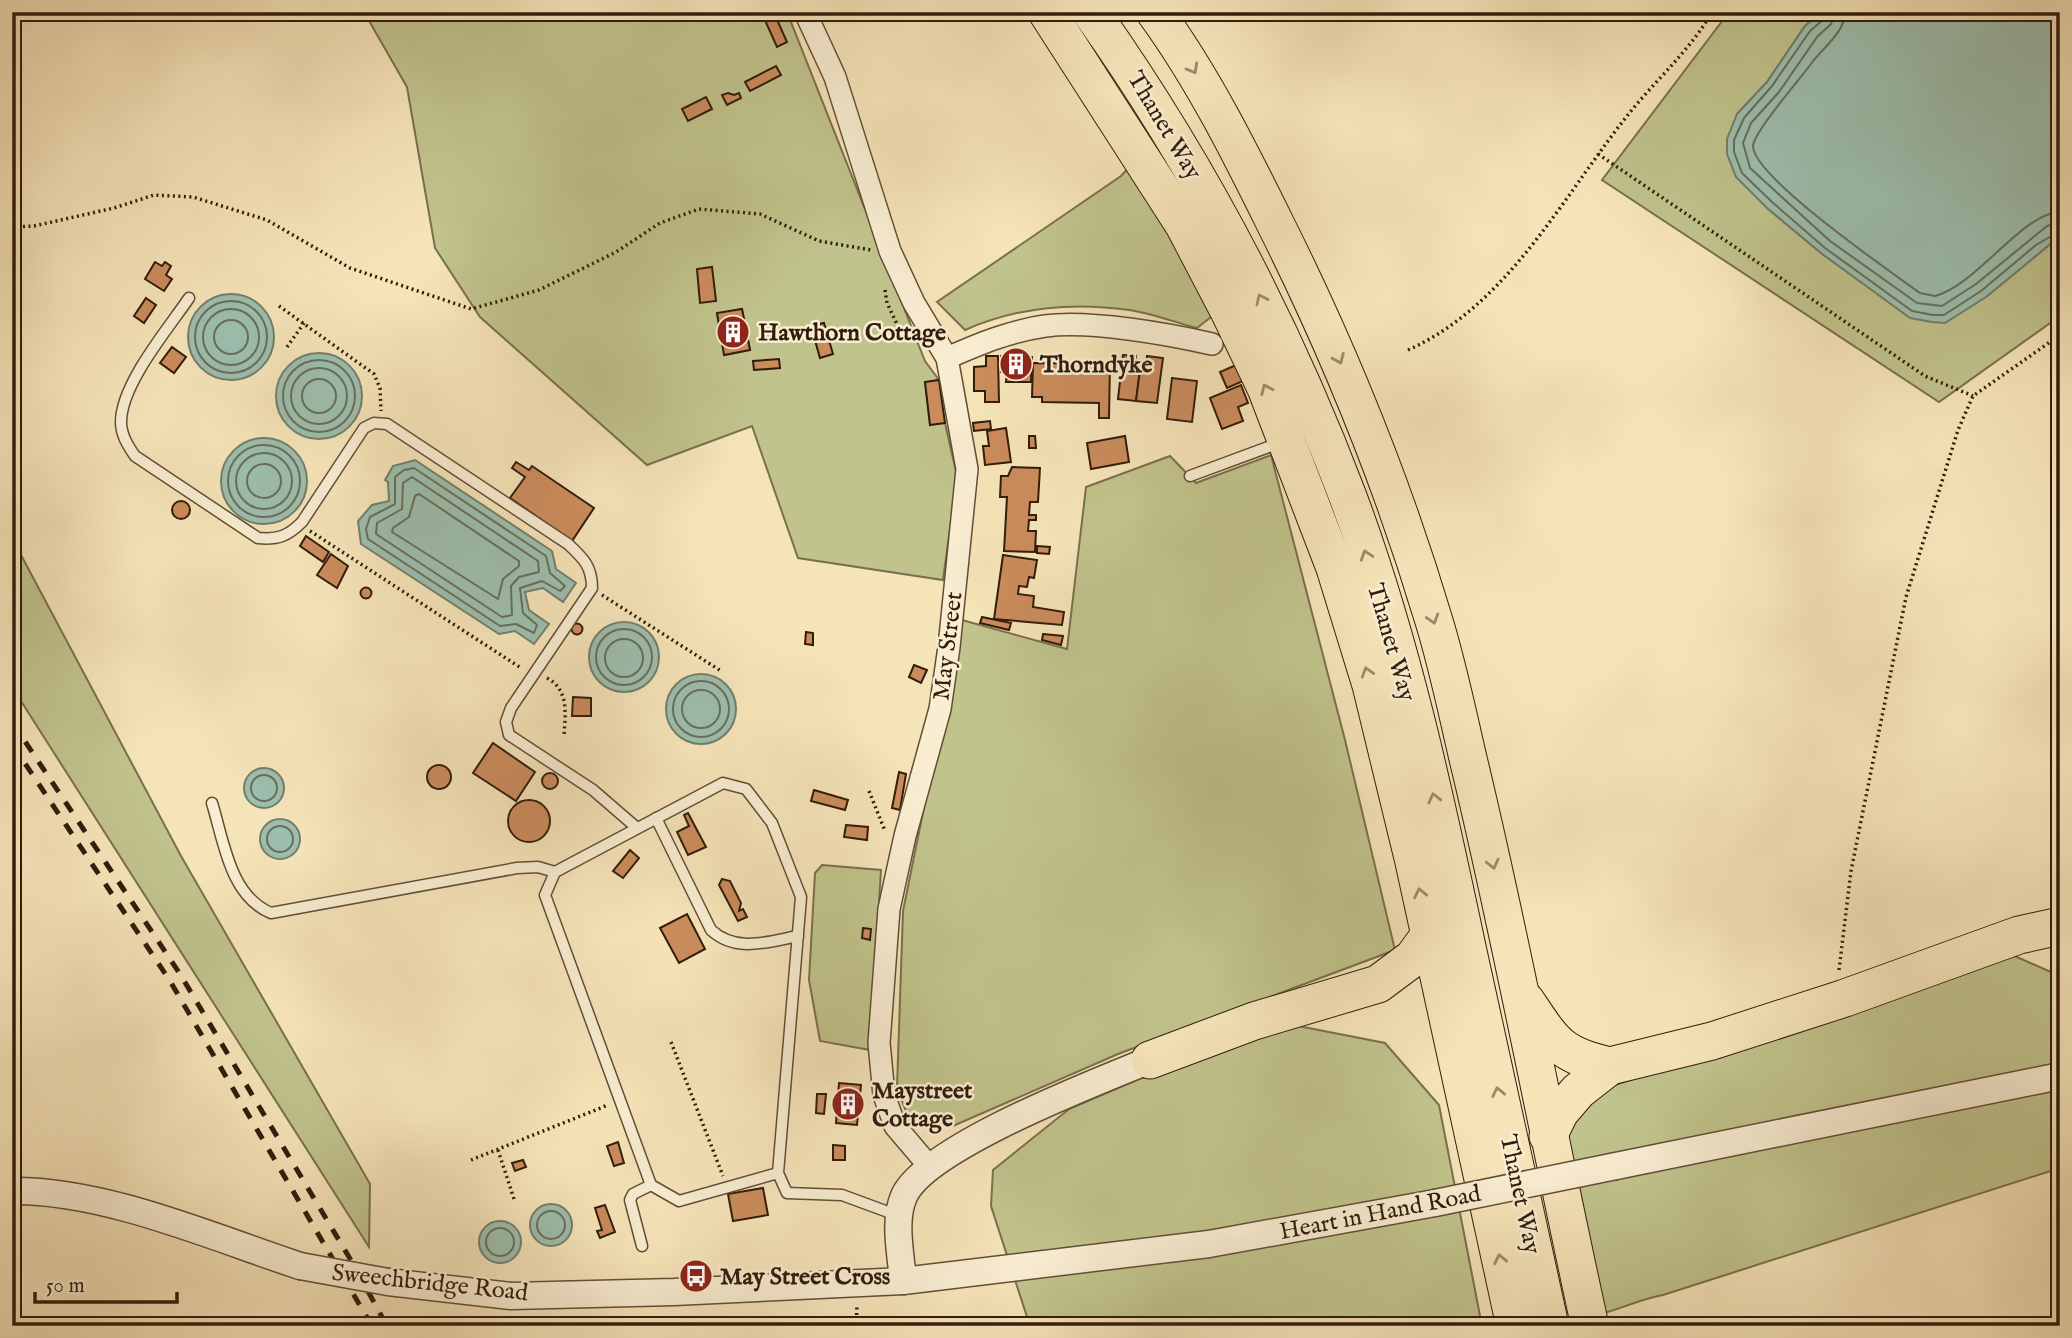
<svg xmlns="http://www.w3.org/2000/svg" width="2072" height="1338" font-family="'IM FELL English',serif">
  <rect width="100%" height="100%" fill="#f6e4b9"/>
  <filter id="stains"><feTurbulence type="fractalNoise" baseFrequency=".00286" numOctaves="4"/><feColorMatrix values="0 0 0 0 .2 0 0 0 0 .09 0 0 0 0 .02 0 0 0 .5 -.17"/></filter>
  <radialGradient id="worn" r=".72"><stop offset=".6" stop-color="#630" stop-opacity="0"/><stop offset="1" stop-color="#630" stop-opacity=".3"/></radialGradient>
  <!-- green -->
  <g fill="#c1c38c" stroke="#79704c" stroke-width="2" fill-rule="evenodd">
    <path d="M364 12H787L925 361 939 380 925 382 930 424 945 423 957 476 943 580 798 558 752 426 647 465 480 317 435 248 407 87ZM742 309 750 350 725 355 717 314ZM823 323 832 354 820 357 811 326Z"/>
    <path d="M1729 12H1822L1805 26 1767 82 1737 114 1767 208 1821 253 1861 282 1986 297 2060 236V316L1939 402 1602 180Z"/>
    <path d="M1132 164 1220 310 1197 328C1174 322 1151 313 1129 310 1073 302 1017 307 965 330L937 302 1121 176Z"/>
    <path d="M1271 455 1345 740 1395 950 1118 1054 953 1126 912 1127 897 1088 903 911 962 620 1067 649 1086 487 1170 456 1196 483Z"/>
    <path d="M12 538 181 856 370 1184 369 1247 12 687Z"/>
    <path d="M822 865 881 870 870 1050 820 1041 809 980 815 873Z"/>
    <path d="M2010 954 2060 976V1048L2052 1060 2053 1088 2060 1087V1168L1663 1295C1640 1299 1622 1309 1600 1314L1562 1122 1591 1093Z"/>
    <path d="M1288 1024 1385 1043 1439 1105 1482 1326H1049L1028 1320 991 1206 993 1170 1069 1109 1155 1072Z"/>
  </g>
  <!-- water -->
  <g fill="#9dbfae" stroke="#727e6d" stroke-width="2">
    <path d="M1822 12H2037L2060 26V236L1986 297 1945 323 1932 322 1910 318 1821 253 1767 208 1736 177 1727 154V139L1737 114 1767 82 1805 26Z"/>
    <circle cx="231" cy="337" r="43"/>
    <circle cx="319" cy="396" r="43"/>
    <circle cx="264" cy="481" r="43"/>
    <path d="M415 460 552 551 556 569 576 583 563 602 543 588 525 592 529 610 549 624 534 644 515 631 499 634 361 544 358 521 372 505 389 501 388 482 385 480 393 466Z"/>
    <circle cx="624" cy="657" r="35"/>
    <circle cx="701" cy="709" r="35"/>
    <circle cx="264" cy="788" r="20"/>
    <circle cx="280" cy="839" r="20"/>
    <circle cx="551" cy="1225" r="21"/>
    <circle cx="500" cy="1242" r="21"/>
  </g>
  <g fill="none" stroke-linecap="round" stroke-linejoin="round">
    <!-- shore -->
    <g stroke="#676e5c" stroke-width="2">
      <path d="M1826 12 1824 19 1810 31 1772 86 1744 118 1734 140V152L1742 173 1772 202 1825 248 1912 311 1933 315H1944L1981 291 2036 245 2060 231"/>
      <path d="M1835 12 1831 24 1817 37 1779 92 1751 123 1743 143 1750 168 1830 241 1917 303 1942 306 1976 284 2047 226 2060 222"/>
      <path d="M1845 12C1845 33 1822 48 1811 64 1800 79 1753 133 1753 146 1753 177 1891 272 1920 293L1935 296C1977 285 2022 213 2060 212"/>
      <circle cx="231" cy="337" r="36"/>
      <circle cx="231" cy="337" r="28"/>
      <circle cx="231" cy="337" r="17"/>
      <circle cx="319" cy="396" r="36"/>
      <circle cx="319" cy="396" r="28"/>
      <circle cx="319" cy="396" r="17"/>
      <circle cx="264" cy="481" r="36"/>
      <circle cx="264" cy="481" r="28"/>
      <circle cx="264" cy="481" r="17"/>
      <path d="M414 468 546 556 550 573 565 586 560 591 542 581 520 588 523 613 537 625 534 633 516 624 500 626 368 539 366 529 370 517 395 504V477L404 470Z"/>
      <path d="M412 477 538 561 539 572 519 577 511 586 512 615 502 617 376 534 377 523 402 509 403 483Z"/>
      <path d="M419 494 519 561V566L503 579 498 599 392 532 393 528 409 517 415 496Z"/>
      <circle cx="624" cy="657" r="28"/>
      <circle cx="624" cy="658" r="19"/>
      <circle cx="701" cy="709" r="28"/>
      <circle cx="701" cy="709" r="19"/>
      <circle cx="264" cy="788" r="13"/>
      <circle cx="280" cy="839" r="13"/>
      <circle cx="551" cy="1225" r="14"/>
      <circle cx="500" cy="1242" r="14"/>
    </g>
  </g>
  <!-- building -->
  <g fill="#cb8c5d" stroke="#311c0b" stroke-width="2">
    <path d="M774 13 787 42 777 47 764 18Z"/>
    <path d="M776 66 781 75 750 91 745 82Z"/>
    <path d="M728 93 734 95 739 93 741 98 727 105 722 95Z"/>
    <path d="M706 97 712 109 688 121 682 109Z"/>
    <path d="M155 262 162 266 165 262 171 266 166 275 172 279 164 291 145 279Z"/>
    <path d="M712 267 716 301 700 303 697 269Z"/>
    <path d="M146 298 156 305 144 323 134 316Z"/>
    <path d="M742 309 750 350 724 355 717 313Z"/>
    <path d="M824 323 833 354 820 358 811 326Z"/>
    <path d="M172 347 186 357 174 373 160 363Z"/>
    <path d="M1123 355 1136 356 1135 369 1140 370 1136 401 1118 399Z"/>
    <path d="M986 356H998L999 402H985V391H974V367L986 366Z"/>
    <path d="M1001 356 1032 357 1031 382H1006L1007 372H1001Z"/>
    <path d="M1147 356 1163 358 1157 403 1136 401 1140 370 1145 371Z"/>
    <path d="M779 359 780 368 754 370 753 361Z"/>
    <path d="M1033 363 1110 364 1109 418H1099V403L1042 402V397H1032Z"/>
    <path d="M1236 365 1243 381 1227 388 1220 372Z"/>
    <path d="M1172 378 1197 381 1192 422 1167 419Z"/>
    <path d="M939 380 945 423 930 425 925 382Z"/>
    <path d="M1241 385 1248 403 1238 407 1243 421 1222 429 1210 398Z"/>
    <path d="M990 421 991 429 974 431 973 423Z"/>
    <path d="M1006 428 1011 462 985 465 983 446H989L987 431Z"/>
    <path d="M1029 436H1035L1036 448H1029Z"/>
    <path d="M1125 436 1129 462 1091 469 1087 443Z"/>
    <path d="M516 462 529 470 532 466 594 508 572 541 510 498 525 477 512 468Z"/>
    <path d="M1012 467 1040 468 1038 502H1030L1029 515H1036V520H1029L1028 531H1036L1035 552 1004 551 1007 497H1000L1001 476H1008Z"/>
    <circle cx="181" cy="510" r="9"/>
    <path d="M306 536 329 552 323 562 300 546Z"/>
    <path d="M1037 546 1050 547 1049 554 1037 553Z"/>
    <path d="M331 554 348 566 337 588 317 575Z"/>
    <path d="M1003 555 1037 560 1034 578 1029 577 1027 587 1019 586 1018 594 1034 596 1033 607 1064 612 1062 625 994 619Z"/>
    <circle cx="366" cy="593" r="5.5"/>
    <path d="M982 617 1011 623 1009 630 980 623Z"/>
    <circle cx="577" cy="629" r="5.5"/>
    <path d="M806 632 813 633V645L805 644Z"/>
    <path d="M1043 634 1063 636 1061 645 1042 640Z"/>
    <path d="M914 665 927 670 921 683 909 677Z"/>
    <path d="M573 697 591 698V716H572Z"/>
    <path d="M493 743 535 772 516 801 473 773Z"/>
    <circle cx="439" cy="777" r="12"/>
    <path d="M899 772 906 774 900 810 892 808Z"/>
    <circle cx="550" cy="781" r="8"/>
    <path d="M814 790 848 800 845 810 811 801Z"/>
    <circle cx="529" cy="821" r="21"/>
    <path d="M688 813 706 847 688 855 677 832 689 826 684 815Z"/>
    <path d="M846 825 868 827 867 840 844 837Z"/>
    <path d="M630 850 639 858 623 878 613 871Z"/>
    <path d="M722 879 730 881 741 903 739 911 743 909 747 917 738 921 719 885Z"/>
    <path d="M687 914 705 949 679 963 660 928Z"/>
    <path d="M863 928 871 929 870 940 862 938Z"/>
    <path d="M839 1083 861 1085 857 1125 836 1123Z"/>
    <path d="M817 1094H826L824 1114 816 1113Z"/>
    <path d="M618 1142 624 1163 614 1166 607 1146Z"/>
    <path d="M833 1145 845 1146V1160H833Z"/>
    <path d="M523 1160 526 1167 515 1171 512 1163Z"/>
    <path d="M763 1188 768 1215 733 1221 728 1194Z"/>
    <path d="M605 1205 615 1232 600 1238 597 1231 602 1230 595 1208Z"/>
  </g>
  <g fill="none" stroke-linecap="round" stroke-linejoin="round">
    <defs>
      <g id="service">
        <path d="M189 298C168 329 121 384 121 422 121 435 128 446 135 456L258 538C278 540 288 536 302 522L364 428 374 423 387 424 568 544C583 558 592 566 592 588L511 708 506 722 509 735 593 790 637 828"/>
        <path d="M1190 476 1282 442"/>
        <path d="M212 803C224 842 230 896 271 913L517 868 538 867 555 872"/>
        <path d="M656 818 711 930C736 953 767 942 798 936"/>
        <path d="M778 1173 679 1201 651 1185 545 895 555 872 723 783 746 789 772 823 801 897 778 1173 787 1193 842 1195 899 1216"/>
        <path d="M642 1246 630 1200 633 1194 651 1185"/>
      </g>
      <g id="minor">
        <path d="M805 12 835 77 890 251 914 303 947 358 967 469 949 647 940 709 905 836 889 909 879 1043 884 1095 895 1126 929 1166"/>
        <path d="M947 358C979 344 1010 331 1045 326 1090 320 1168 334 1212 344"/>
      </g>
      <g id="tertiary">
        <path d="M1616 1166 2060 1076"/>
        <path d="M12 1191C105 1190 212 1237 300 1266"/>
        <path d="M903 1281C901 1254 893 1221 904 1196 926 1147 1097 1082 1150 1060"/>
        <path d="M388 1282 511 1296 674 1292 903 1281 1209 1244 1435 1203"/>
      </g>
      <g id="trunk">
        <path d="M1047 12 1184 225 1230 313 1266 388 1335 568 1371 685 1414 862 1515 1326"/>
        <path d="M1091 12C1197 162 1283 325 1348 497 1402 641 1435 796 1467 947 1494 1073 1522 1199 1550 1326"/>
        <path d="M1155 12C1203 78 1240 152 1276 225 1340 353 1393 484 1434 621 1449 670 1459 721 1471 771 1515 955 1549 1141 1590 1326"/>
        <path d="M1526 1001C1554 1043 1560 1055 1610 1066"/>
        <path d="M1150 1060 1254 1021 1378 984 1413 958 1429 936"/>
        <path d="M1548 1136 1560 1112 1578 1091 1610 1066 1712 1041 1845 998 2019 935 2060 926"/>
      </g>
    </defs>
    <!-- service casing -->
    <use href="#service" stroke="#624e36" stroke-width="13"/>
    <!-- minor casing -->
    <use href="#minor" stroke="#624e36" stroke-width="24"/>
    <!-- tertiary casing -->
    <use href="#tertiary" stroke="#624e36" stroke-width="29"/>
    <!-- trunk casing -->
    <use href="#trunk" stroke="#311c0b" stroke-width="39"/>
    <!-- path -->
    <g stroke="#311c0b" stroke-width="3.5" stroke-dasharray="2 3.5" stroke-linecap="butt">
      <path d="M1598 154 1925 376 1973 396"/>
      <path d="M12 227 34 226 114 208 154 195 193 197 267 220 350 268 471 309 539 290 616 252 660 223 699 209 760 214 819 241 871 250"/>
      <path d="M885 290 887 303 904 339"/>
      <path d="M279 306 374 374 380 388 381 411"/>
      <path d="M287 347 304 323"/>
      <path d="M1408 350C1509 305 1564 194 1631 111 1658 78 1691 49 1712 12"/>
      <path d="M310 531 521 668"/>
      <path d="M602 595 721 671"/>
      <path d="M547 678C570 690 565 716 564 737"/>
      <path d="M869 791 885 831"/>
      <path d="M1839 970 1851 871 1906 597 1958 430 1973 396 2060 335"/>
      <path d="M671 1042 723 1176"/>
      <path d="M498 1150 514 1199"/>
      <path d="M471 1160 608 1105"/>
      <path d="M12 1266V1284"/>
      <path d="M856 1326 857 1306"/>
    </g>
    <!-- service -->
    <use href="#service" stroke="#f9edd2" stroke-width="10"/>
    <!-- minor -->
    <use href="#minor" stroke="#f9edd2" stroke-width="21"/>
    <!-- tertiary -->
    <use href="#tertiary" stroke="#f9edd2" stroke-width="26"/>
    <!-- trunk -->
    <use href="#trunk" stroke="#f6e4b9" stroke-width="37"/>
    <!-- rail -->
    <g stroke="#311c0b" stroke-width="5" stroke-dasharray="12 12" stroke-linecap="butt">
      <path d="M12 722 180 974 352 1262 387 1326"/>
      <path d="M12 744 170 981 372 1326"/>
    </g>
    <defs>
      <g id="tertiary-bridge">
        <path d="M1435 1203 1616 1166"/>
        <path d="M300 1266 388 1282"/>
      </g>
    </defs>
    <!-- tertiary-bridge casing -->
    <use href="#tertiary-bridge" stroke="#624e36" stroke-width="29" stroke-linecap="butt"/>
    <!-- tertiary-bridge -->
    <use href="#tertiary-bridge" stroke="#f9edd2" stroke-width="26"/>
  </g>
  <!-- one-way arrows -->
  <defs><path id="oneway-chevron" d="M-2-3.5L2.5 0L-2 3.5" fill="none" stroke-width="1.6" stroke-linecap="round" stroke-linejoin="round" transform="scale(1.75)"/></defs>
  <g stroke="#9d8a6b">
    <use href="#oneway-chevron" transform="translate(1193 69) rotate(61)"/>
    <use href="#oneway-chevron" transform="translate(1261 299) rotate(-115)"/>
    <use href="#oneway-chevron" transform="translate(1339 359) rotate(67)"/>
    <use href="#oneway-chevron" transform="translate(1266 389) rotate(-114)"/>
    <use href="#oneway-chevron" transform="translate(1366 555) rotate(-108)"/>
    <use href="#oneway-chevron" transform="translate(1433 619) rotate(73)"/>
    <use href="#oneway-chevron" transform="translate(1367 672) rotate(-107)"/>
    <use href="#oneway-chevron" transform="translate(1434 798) rotate(-104)"/>
    <use href="#oneway-chevron" transform="translate(1493 864) rotate(76)"/>
    <use href="#oneway-chevron" transform="translate(1420 893) rotate(-102)"/>
    <use href="#oneway-chevron" transform="translate(1498 1092) rotate(-102)"/>
    <use href="#oneway-chevron" transform="translate(1500 1259) rotate(-102)"/>
  </g>
  <!-- icons -->
  <defs>
    <symbol id="building-disc" viewBox="-11 -11 22 22"><circle r="9.5" fill="#8f2418" stroke="#f9edd2"/><path d="M-4-6H4V6H1V3H-1V6H-4ZM-2.5-4.3h1.7v1.8h-1.7ZM.8-4.3h1.7v1.8H.8ZM-2.5-1h1.7V.8h-1.7ZM.8-1h1.7V.8H.8Z" fill="#fff"/></symbol>
    <symbol id="bus-disc" viewBox="-11 -11 22 22"><circle r="9.5" fill="#8f2418" stroke="#f9edd2"/><path d="M-5-6H5V4H4V6H2V4H-2V6H-4V4H-5ZM-3.5-4V0h7V-4ZM-3.5 1.2v1.5H-2V1.2ZM2 1.2v1.5H3.5V1.2Z" fill="#fff"/></symbol>
  </defs>
  <g fill-rule="evenodd">
    <use href="#building-disc" x="714" y="313" width="38" height="38"/>
    <use href="#building-disc" x="997" y="345" width="38" height="38"/>
    <use href="#building-disc" x="829" y="1085" width="38" height="38"/>
    <use href="#bus-disc" x="677" y="1257" width="38" height="38"/>
  </g>
  <g text-anchor="middle" stroke-width="5" stroke-linejoin="round" paint-order="stroke">
    <!-- street labels -->
    <g font-size="24" fill="#311c0b" stroke="#f9edd2">
      <text transform="translate(1165 125) rotate(59)" y="8">Thanet Way</text>
      <text transform="translate(1392 642) rotate(74)" y="8">Thanet Way</text>
      <text transform="translate(947 646) rotate(-83)" y="8">May Street</text>
      <text transform="translate(1521 1194) rotate(78)" y="8">Thanet Way</text>
      <text transform="translate(1380 1212) rotate(-11)" y="8">Heart in Hand Road</text>
      <text transform="translate(430 1282) rotate(6)" y="8">Sweechbridge Road</text>
    </g>
    <!-- poi labels -->
    <g font-size="24" font-weight="bold" fill="#311c0b" stroke="#f9edd2" text-anchor="start">
      <text x="758" y="340">Hawthorn Cottage</text>
      <text x="1040" y="372">Thorndyke</text>
      <text x="872" y="1098">Maystreet<tspan x="872" dy="28">Cottage</tspan></text>
      <text x="720" y="1284">May Street Cross</text>
    </g>
  </g>
  <!-- margin -->
  <rect width="2072" height="1338" fill="none" stroke="#f6e4b9" stroke-width="42"/>
  <rect x="14" y="14" width="2044" height="1310" fill="none" stroke="#311c0b" stroke-width="3.5"/>
  <rect x="21" y="21" width="2030" height="1296" fill="none" stroke="#311c0b" stroke-width="2"/>
  <!-- scale -->
  <path d="M35 1292v10h142v-10" fill="none" stroke="#311c0b" stroke-width="3.5"/>
  <text x="46" y="1292" font-size="21" fill="#311c0b" stroke="#f9edd2" stroke-width="5" paint-order="stroke">50 m</text>
  <rect width="100%" height="100%" filter="url(#stains)"/>
  <rect width="100%" height="100%" fill="url(#worn)"/>
</svg>
